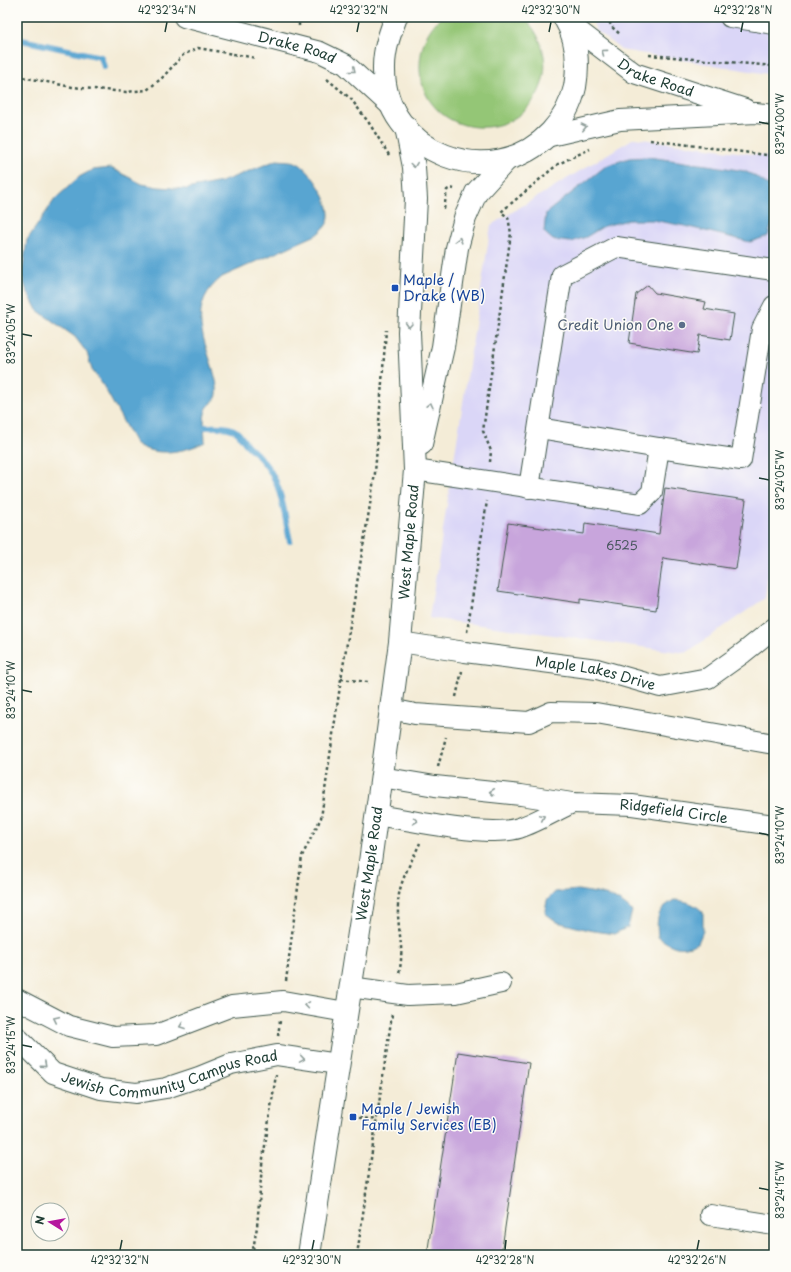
<svg xmlns="http://www.w3.org/2000/svg" width="791" height="1272" font-family="'Playpen Sans',sans-serif">
  <rect width="100%" height="100%" fill="#fdfcf7"/>
  <filter id="ink" filterUnits="userSpaceOnUse"><feTurbulence type="fractalNoise" baseFrequency=".025" numOctaves="2"/><feDisplacementMap in="SourceGraphic" scale="8" xChannelSelector="R" yChannelSelector="G"/><feConvolveMatrix kernelMatrix="1 2 1 2 8 2 1 2 1" color-interpolation-filters="sRGB"/></filter>
  <filter id="wash" filterUnits="userSpaceOnUse"><feTurbulence type="fractalNoise" baseFrequency=".012" numOctaves="4" result="noise"/><feDisplacementMap in="SourceGraphic" scale="16" xChannelSelector="R" yChannelSelector="G"/><feGaussianBlur stdDeviation="0.9" result="paint"/><feColorMatrix in="noise" values="0 0 0 0 0 0 0 0 0 0 0 0 0 0 0 0 0 1.4 0 .05"/><feComposite in="paint" operator="in"/></filter>
  <g filter="url(#wash)">
    <rect width="100%" height="100%" fill="#f4ecd7"/>
    <!-- built -->
    <g fill="#dad6f7">
      <path d="M590 17H774V75L621 50 597 31Z"/>
      <path d="M634 138 774 157V531L765 598 686 653 429 618 491 225Z"/>
    </g>
    <!-- green -->
    <path fill="#94c676" stroke="#5a8255" d="M442 17H522C535 27 541 40 544 56 546 68 544 80 539 91 511 148 425 135 420 71 419 51 426 29 442 17Z"/>
    <!-- water -->
    <g fill="#58a5d1" stroke="#3c7182">
      <path d="M648 157 714 166 744 171 753 175 768 185 773 195 774 218 768 236 750 242 685 226 653 220H628L604 226 586 237 571 242 553 240 544 232 546 213 606 166 629 158Z"/>
      <path d="M277 160C285 161 293 160 299 164 312 172 334 205 328 221 326 227 321 231 316 235L222 277C188 304 202 334 213 369 215 377 218 385 217 394 217 400 210 403 207 408 202 417 205 432 205 442 185 452 154 458 135 443L103 385 92 370 87 353 75 337 37 310 26 289 22 275 27 240 55 199 79 177 92 170 111 168 142 184 158 187 186 189 221 182Z"/>
      <path d="M578 890C601 894 614 894 632 911L628 927 614 934 588 930 557 922 545 913 547 900 555 892Z"/>
      <path d="M674 900C686 901 694 903 703 912V931L698 943C680 951 674 948 658 937 656 918 657 910 674 900Z"/>
    </g>
    <g fill="none" stroke-linecap="round" stroke-linejoin="round">
      <!-- stream -->
      <g stroke="#58a5d1" stroke-width="6">
        <path d="M17 39 101 57 104 67"/>
        <path d="M204 427C215 427 232 425 239 434 242 438 245 443 248 446 283 476 281 500 290 541"/>
      </g>
    </g>
    <g id="blocks">
      <!-- building -->
      <g fill="#c8a5dc">
        <path d="M648 285 655 293 706 302 704 309 734 314 730 340 700 335 697 354 629 343 636 294Z"/>
        <path d="M665 488 746 500 736 569 663 558 656 610 580 599V603L498 591 508 523 584 534 585 523 659 534Z"/>
        <path d="M458 1052 529 1063 501 1255H427Z"/>
      </g>
    </g>
  </g>
  <g filter="url(#ink)">
    <use href="#blocks" fill-opacity="0" stroke="#3f574c" stroke-width="1"/>
    <g fill="none" stroke-linecap="round" stroke-linejoin="round">
      <defs>
        <g id="minor">
          <path id="s1" d="M184 17 320 52 345 64 394 109"/>
          <path d="M730 17 774 24"/>
          <path id="s2" d="M567 22 634 73 745 109"/>
          <path d="M546 137 620 120 756 113 774 115"/>
          <path d="M539 428 659 448"/>
          <path d="M415 470 640 504 652 492 659 448 741 460 762 329 774 306"/>
          <path d="M529 488 562 275 616 247 774 270"/>
          <path id="s3" d="M400 642 465 652 597 669 660 687 708 678 743 653 774 628"/>
          <path d="M391 709 415 714 529 722 551 712 596 713 774 744"/>
          <path id="s4" d="M381 777 435 786 521 795 572 803 632 805 774 825"/>
          <path d="M376 815C410 820 488 838 519 828 537 822 555 811 572 803"/>
          <path d="M350 987 408 995 456 993 501 983"/>
          <path d="M17 999 69 1026 113 1037 156 1035 232 1006 283 1001 346 1012"/>
          <path id="s5" d="M17 1037 53 1073 101 1089 136 1093 166 1088 199 1077 231 1064 277 1055 338 1064"/>
          <path d="M710 1215 774 1225"/>
        </g>
        <g id="major">
          <path d="M396 17C390 33 384 49 384 67 382 153 492 195 551 132 563 119 571 105 575 87 579 63 577 38 564 17"/>
          <path d="M421 444 443 347 457 248 465 218 476 193 506 160"/>
          <path id="s6" d="M309 1255 370 862 391 709 400 642 415 470 409 332 416 199 414 167 406 127"/>
        </g>
      </defs>
      <!-- minor casing -->
      <use href="#minor" stroke="#3f574c" stroke-width="22"/>
      <!-- major casing -->
      <use href="#major" stroke="#3f574c" stroke-width="24"/>
      <!-- path -->
      <g stroke="#3f574c" stroke-width="2.5" stroke-dasharray="3 3" stroke-linecap="butt">
        <path d="M299 17V26"/>
        <path d="M606 17 613 28 621 35"/>
        <path d="M649 55 774 66"/>
        <path d="M17 76 72 87 126 92 147 90 162 78 183 55 198 48 256 58"/>
        <path d="M327 79 351 99 369 123 389 155"/>
        <path d="M650 140 774 156"/>
        <path d="M444 209 447 190 451 188 454 189"/>
        <path d="M490 462 491 451 483 431 511 233 508 217 501 212 558 164 590 149"/>
        <path d="M467 632 487 501"/>
        <path d="M341 679 368 682"/>
        <path d="M456 697 462 671"/>
        <path d="M438 767 446 737"/>
        <path d="M399 973C405 948 397 930 398 905 398 883 411 863 420 843"/>
        <path d="M286 981 302 856 321 818 341 679 369 511 375 473 386 330"/>
        <path d="M278 1036 280 1021"/>
        <path d="M353 1117 377 1120"/>
        <path d="M252 1255 257 1227 262 1165 276 1075"/>
        <path d="M357 1255 392 1014"/>
      </g>
      <!-- minor -->
      <use href="#minor" stroke="#fff" stroke-width="20"/>
      <!-- major -->
      <use href="#major" stroke="#fff" stroke-width="22"/>
    </g>
    <!-- one-way arrows -->
    <defs><path id="oneway-chevron" d="M-2-3.5L2.5 0L-2 3.5" fill="none" stroke-width="1.6" stroke-linecap="round" stroke-linejoin="round"/></defs>
    <g stroke="#8f9e9a">
      <use href="#oneway-chevron" transform="translate(604 52) rotate(-144)"/>
      <use href="#oneway-chevron" transform="translate(353 70) rotate(39)"/>
      <use href="#oneway-chevron" transform="translate(584 127) rotate(-13)"/>
      <use href="#oneway-chevron" transform="translate(414 165) rotate(82)"/>
      <use href="#oneway-chevron" transform="translate(459 240) rotate(-75)"/>
      <use href="#oneway-chevron" transform="translate(409 325) rotate(93)"/>
      <use href="#oneway-chevron" transform="translate(430 405) rotate(-77)"/>
      <use href="#oneway-chevron" transform="translate(492 792) rotate(-174)"/>
      <use href="#oneway-chevron" transform="translate(542 817) rotate(-25)"/>
      <use href="#oneway-chevron" transform="translate(415 821) rotate(8)"/>
      <use href="#oneway-chevron" transform="translate(307 1005) rotate(-171)"/>
      <use href="#oneway-chevron" transform="translate(56 1019) rotate(-155)"/>
      <use href="#oneway-chevron" transform="translate(182 1026) rotate(160)"/>
      <use href="#oneway-chevron" transform="translate(302 1059) rotate(9)"/>
      <use href="#oneway-chevron" transform="translate(44 1065) rotate(42)"/>
    </g>
  </g>
  <!-- ticks -->
  <path fill="none" stroke="#1f3d34" stroke-width="1.5" d="M165 32 167 22M357 32 359 22M549 32 551 22M741 32 743 22M759 122 769 124M22 334 32 336M759 478 769 480M22 690 32 692M759 833 769 835M22 1045 32 1047M759 1188 769 1190M120 1250 122 1240M312 1250 314 1240M505 1250 506 1240M697 1250 699 1240"/>
  <!-- markers -->
  <g fill="#1a4fb4" stroke="#fdfcf7" stroke-width="1.5">
    <rect x="391" y="284" width="8" height="8" rx="2"/>
    <rect x="349" y="1113" width="8" height="8" rx="2"/>
  </g>
  <circle fill="#5c6f8a" stroke="#fdfcf7" stroke-width="1.5" cx="682" cy="325" r="4"/>
  <g text-anchor="middle" stroke-width="3" stroke-linejoin="round" paint-order="stroke">
    <!-- number labels -->
    <g font-size="12" fill="#49575e">
      <text x="622" y="550">6525</text>
    </g>
    <!-- street labels -->
    <g font-size="14" fill="#1f3d34" stroke="#fdfcf7">
      <text dy="5" stroke="none"><textPath href="#s1" startOffset="117">Drake Road</textPath></text>
      <text dy="5" stroke="none"><textPath href="#s2" startOffset="106">Drake Road</textPath></text>
      <text dy="5" stroke="none"><textPath href="#s6" startOffset="720">West Maple Road</textPath></text>
      <text dy="5" stroke="none"><textPath href="#s3" startOffset="198">Maple Lakes Drive</textPath></text>
      <text dy="5" stroke="none"><textPath href="#s4" startOffset="295">Ridgefield Circle</textPath></text>
      <text dy="5" stroke="none"><textPath href="#s6" startOffset="396">West Maple Road</textPath></text>
      <text dy="5" stroke="none"><textPath href="#s5" startOffset="172">Jewish Community Campus Road</textPath></text>
    </g>
    <!-- transit labels -->
    <g font-size="14" fill="#164399" stroke="#fdfcf7" text-anchor="start">
      <text x="403" y="285">Maple /<tspan x="403" dy="16">Drake (WB)</tspan></text>
      <text x="361" y="1114">Maple / Jewish<tspan x="361" dy="16">Family Services (EB)</tspan></text>
    </g>
    <!-- service labels -->
    <g font-size="14" fill="#4e5e75" stroke="#fdfcf7" text-anchor="end">
      <text x="674" y="330">Credit Union One</text>
    </g>
  </g>
  <!-- margin -->
  <rect width="791" height="1272" fill="none" stroke="#fdfcf7" stroke-width="44"/>
  <!-- north arrow -->
  <g transform="translate(50 1222) rotate(281)"><circle r="19" fill="#fdfcf7" stroke="#a4b0a9"/>
  <path d="M0-3L7 15L0 10L-7 15Z" fill="#b5179e"/>
  <text y="-6" font-size="11" font-weight="bold" text-anchor="middle" fill="#1f3d34">N</text>
  </g>
  <rect x="22" y="22" width="747" height="1228" fill="none" stroke="#1f3d34" stroke-width="1.5"/>
  <g font-size="10" text-anchor="middle" fill="#1f3d34">
    <text x="167" y="14">42°32'34"N</text>
    <text x="359" y="14">42°32'32"N</text>
    <text x="551" y="14">42°32'30"N</text>
    <text x="743" y="14">42°32'28"N</text>
    <text transform="translate(780 124) rotate(-90)" y="4">83°24'00"W</text>
    <text transform="translate(11 334) rotate(-90)" y="4">83°24'05"W</text>
    <text transform="translate(780 480) rotate(-90)" y="4">83°24'05"W</text>
    <text transform="translate(11 690) rotate(-90)" y="4">83°24'10"W</text>
    <text transform="translate(780 835) rotate(-90)" y="4">83°24'10"W</text>
    <text transform="translate(11 1045) rotate(-90)" y="4">83°24'15"W</text>
    <text transform="translate(780 1190) rotate(-90)" y="4">83°24'15"W</text>
    <text x="120" y="1264">42°32'32"N</text>
    <text x="312" y="1264">42°32'30"N</text>
    <text x="505" y="1264">42°32'28"N</text>
    <text x="697" y="1264">42°32'26"N</text>
  </g>
</svg>
